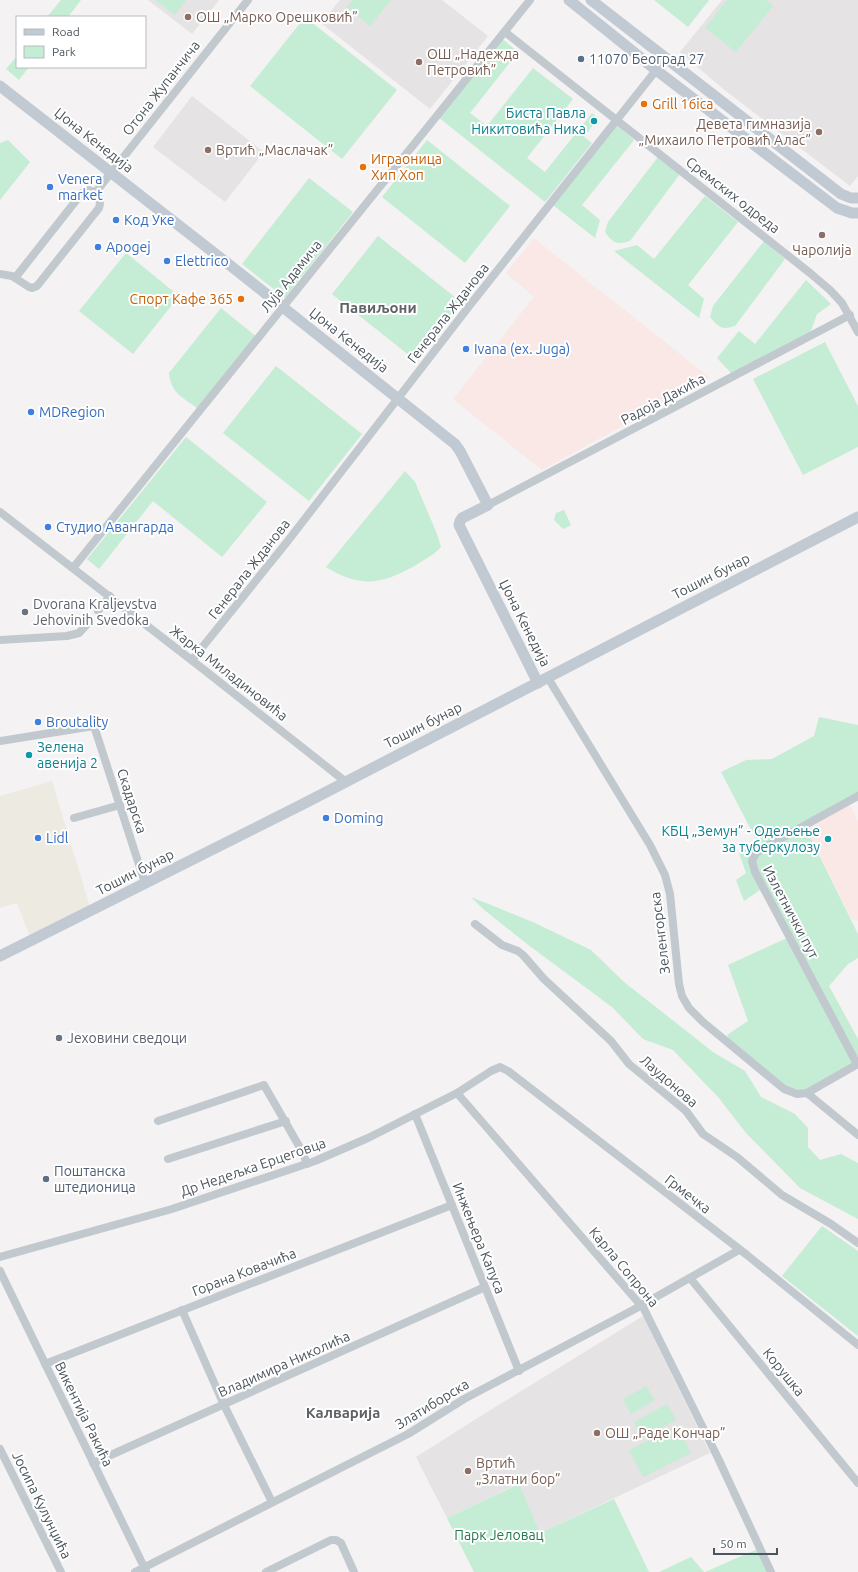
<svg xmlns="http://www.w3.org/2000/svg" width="858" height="1572" font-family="Ubuntu,sans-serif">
  <rect width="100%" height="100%" fill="#f4f2f2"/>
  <!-- commercial -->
  <path fill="#edeae2" d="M52 781 90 907 30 937 17 903 0 908V796Z"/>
  <!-- education -->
  <g fill="#e5e3e3">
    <path d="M148 0H219L192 34Z"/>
    <path d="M340 0H442L488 36 430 109 321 23Z"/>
    <path d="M722 0H858V176L850 186 722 88 680 52Z"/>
    <path d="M192 96 264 152 225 202 153 147Z"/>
    <path d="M643 1316 710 1453 540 1533 518 1484 447 1518 416 1457 484 1414Z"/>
  </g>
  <!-- medical -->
  <g fill="#f9e8e6">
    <path d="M534 238 710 378 542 470 453 399 534 297 506 273Z"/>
    <path d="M848 801 858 821V921L852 920 804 825Z"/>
  </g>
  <!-- green -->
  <g fill="#c5ecd4">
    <path d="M61 0H81L68 17H47Z"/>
    <path d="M155 0H186L175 15Z"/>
    <path d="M353 0H391L370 26 347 7Z"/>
    <path d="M654 0H709L688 27Z"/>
    <path d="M727 0H766L773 6 736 52 705 28Z"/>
    <path d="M305 17 397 90 342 159 250 86Z"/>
    <path d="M500 37 518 52 470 113 487 126 533 68 573 99 527 158 545 172 592 113 598 118 584 137 592 143 545 202 438 117Z"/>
    <path d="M17 56V67H29L19 80 6 69Z"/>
    <path d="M617 125 634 140 582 205 600 220 595 238 553 205Z"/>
    <path d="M8 140 30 162 0 200V143Z"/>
    <path d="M427 140 510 206 465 263 382 197Z"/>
    <path d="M658 157 680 174 630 241C616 245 613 243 605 232L608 222Z"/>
    <path d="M309 178 353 212 285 298 242 264Z"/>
    <path d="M705 196 738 222 688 285 704 299 699 318 614 251 637 245 654 259Z"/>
    <path d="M378 236 461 302 415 360 332 294Z"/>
    <path d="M764 241 785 259 735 326C722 330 719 328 710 317L713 306Z"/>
    <path d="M126 253 179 296 133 354 79 311Z"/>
    <path d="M806 280 831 304 817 314 811 331 732 374 717 358 739 331 755 344Z"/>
    <path d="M221 308 257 337 198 409C183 397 171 394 169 373Z"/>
    <path d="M825 342 858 406V447L803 475 753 379Z"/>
    <path d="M276 366 362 434 309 501 223 433Z"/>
    <path d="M186 437 267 502 222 557 153 501 99 569 87 559Z"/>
    <path d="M405 471 415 482 437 534 441 547C434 555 425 559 416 565 381 585 361 588 326 567Z"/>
    <path d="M564 510 571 525 563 529 554 520 556 513Z"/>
    <path d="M819 717 858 725V796L804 825 858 934V958L848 964 829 986 858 1039V1064L807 1093 784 1089 732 1046 727 1035 748 1021 728 965 787 938 760 890 744 901 736 880 746 873 739 853 757 841 721 772 746 760 772 759 814 736Z"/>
    <path d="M471 897 535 923 591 950 624 982 713 1052 745 1071 761 1097 795 1114 808 1128V1147L820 1160 841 1154 858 1163V1219L800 1188 746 1133 718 1097 673 1050 643 1039 612 1007 531 947 483 909Z"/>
    <path d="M822 1226 858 1251V1336L782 1276Z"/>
    <path d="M646 1386 655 1400 631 1414 623 1399Z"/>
    <path d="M667 1404 676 1420 642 1438 634 1422Z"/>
    <path d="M677 1426 691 1453 643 1477 629 1450Z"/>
    <path d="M519 1484 540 1533 614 1499 649 1572H474L447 1518Z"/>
    <path d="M760 1548 771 1572H705Z"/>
    <path d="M691 1557 704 1572H659Z"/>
  </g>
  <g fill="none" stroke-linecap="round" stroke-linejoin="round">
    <!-- street -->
    <g stroke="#c1c9cf" stroke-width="8">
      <path d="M505 32 810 273 830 290 842 303 858 332"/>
      <path d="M95 193 248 0"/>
      <path d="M0 274 12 276 29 287 32 288 37 286 99 208C102 199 97 193 89 190L82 193 15 278"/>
      <path d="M488 505 850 315"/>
      <path d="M0 512 203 669 346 782"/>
      <path d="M73 568 530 0"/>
      <path d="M98 611 110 596"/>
      <path d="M0 640 67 636 79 633 90 621"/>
      <path d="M192 660 287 542 470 305 665 59"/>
      <path d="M548 678 650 845 665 875 670 894 679 984 682 996 689 1008 703 1022 784 1089 797 1094 807 1093 858 1064"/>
      <path d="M0 741 94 726 145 883"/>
      <path d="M74 818 120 805"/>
      <path d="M475 924 502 945 518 951 523 955 544 979 611 1041 629 1064 686 1111 703 1134 737 1157 782 1195 831 1224 858 1243"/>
      <path d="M857 1064 755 872 752 861 756 853 769 845 858 796"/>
      <path d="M457 1093 644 1309 718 1458 771 1572"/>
      <path d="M807 1093 858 1135"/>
      <path d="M415 1114 519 1371"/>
      <path d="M158 1121 264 1085 303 1153 307 1164"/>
      <path d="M168 1159 286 1121"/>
      <path d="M0 1257 172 1209 315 1161 368 1138 457 1093 491 1071 500 1067 508 1071 747 1255 858 1345"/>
      <path d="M0 1271 146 1571"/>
      <path d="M690 1278 858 1483"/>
      <path d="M182 1310 224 1405 272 1502"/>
      <path d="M45 1364 452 1205"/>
      <path d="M0 1449 61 1572"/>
      <path d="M93 1463 485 1287"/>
      <path d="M135 1572 408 1434 464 1399 633 1310 739 1250"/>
      <path d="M266 1572 331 1540H336L341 1543 354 1572"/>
    </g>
    <!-- secondary -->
    <g stroke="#c1cad3" stroke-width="11">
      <path d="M569 0 656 70 837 208 852 213H858"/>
      <path d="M591 0 841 194 851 198H858"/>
      <path d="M0 86 236 270 455 444 460 451 488 505 462 518 460 521 459 525 538 683"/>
      <path d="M0 956 305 803 858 517"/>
    </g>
  </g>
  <!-- markers -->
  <g fill="#8d6e63" stroke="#fff" stroke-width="1.5">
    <circle cx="188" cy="17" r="4"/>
    <circle cx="419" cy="62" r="4"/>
    <circle cx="819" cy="132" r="4"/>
    <circle cx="208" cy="150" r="4"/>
    <circle cx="822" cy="235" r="4"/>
    <circle cx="597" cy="1433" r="4"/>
    <circle cx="468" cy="1471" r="4"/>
  </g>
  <g fill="#5c6f8a" stroke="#fff" stroke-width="1.5">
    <circle cx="581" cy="59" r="4"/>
    <circle cx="46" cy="1179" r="4"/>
  </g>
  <g fill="#e8710a" stroke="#fff" stroke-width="1.5">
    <circle cx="644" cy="104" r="4"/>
    <circle cx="363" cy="167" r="4"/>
    <circle cx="241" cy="299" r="4"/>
  </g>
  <g fill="#0f9aa8" stroke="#fff" stroke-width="1.5">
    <circle cx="594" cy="121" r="4"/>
    <circle cx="29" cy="755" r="4"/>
    <circle cx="828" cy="839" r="4"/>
  </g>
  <g fill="#3f7fe0" stroke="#fff" stroke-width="1.5">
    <circle cx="50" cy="187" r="4"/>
    <circle cx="116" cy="220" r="4"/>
    <circle cx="98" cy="247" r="4"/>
    <circle cx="167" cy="261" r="4"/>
    <circle cx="466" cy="349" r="4"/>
    <circle cx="31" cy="412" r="4"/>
    <circle cx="48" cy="527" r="4"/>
    <circle cx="38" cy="722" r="4"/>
    <circle cx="326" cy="818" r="4"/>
    <circle cx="38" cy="838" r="4"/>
  </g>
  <g fill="#6b7280" stroke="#fff" stroke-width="1.5">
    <circle cx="25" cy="612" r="4"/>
    <circle cx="59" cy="1038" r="4"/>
  </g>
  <g text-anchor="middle" stroke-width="4" stroke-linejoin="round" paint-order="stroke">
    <!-- education labels -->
    <g font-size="14" fill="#785e54" stroke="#fff" text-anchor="start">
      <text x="196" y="22">ОШ „Марко Орешковић”</text>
      <text x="427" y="59">ОШ „Надежда<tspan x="427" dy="16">Петровић”</tspan></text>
      <text x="811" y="129" text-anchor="end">Девета гимназија<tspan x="811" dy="16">„Михаило Петровић Алас”</tspan></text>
      <text x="216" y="155">Вртић „Маслачак”</text>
      <text x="822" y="255" text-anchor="middle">Чаролија</text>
      <text x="605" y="1438">ОШ „Раде Кончар”</text>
      <text x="476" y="1468">Вртић<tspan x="476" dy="16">„Златни бор”</tspan></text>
    </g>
    <!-- service labels -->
    <g font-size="14" fill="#4e5e75" stroke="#fff" text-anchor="start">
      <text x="589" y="64">11070 Београд 27</text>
      <text x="54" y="1176">Поштанска<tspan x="54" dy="16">штедионица</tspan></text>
    </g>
    <!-- street labels -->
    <g font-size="14" fill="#4b555d" stroke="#fff">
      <text transform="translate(161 88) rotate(-52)" y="5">Отона Жупанчича</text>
      <text transform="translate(94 140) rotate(38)" y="5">Џона Кенедија</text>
      <text transform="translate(733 195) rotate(38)" y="5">Сремских одреда</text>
      <text transform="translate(291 276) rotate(-51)" y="5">Луја Адамича</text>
      <text transform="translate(448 313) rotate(-52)" y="5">Генерала Жданова</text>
      <text transform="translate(349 340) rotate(38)" y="5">Џона Кенедија</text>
      <text transform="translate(663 399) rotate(-28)" y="5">Радоја Дакића</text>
      <text transform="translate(249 569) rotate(-52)" y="5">Генерала Жданова</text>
      <text transform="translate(711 576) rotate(-27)" y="5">Тошин бунар</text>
      <text transform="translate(525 623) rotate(63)" y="5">Џона Кенедија</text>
      <text transform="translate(229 673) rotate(38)" y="5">Жарка Миладиновића</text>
      <text transform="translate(423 725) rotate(-27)" y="5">Тошин бунар</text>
      <text transform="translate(132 801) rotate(72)" y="5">Скадарска</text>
      <text transform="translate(135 872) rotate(-27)" y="5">Тошин бунар</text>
      <text transform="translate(791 912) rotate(62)" y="5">Излетнички пут</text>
      <text transform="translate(660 933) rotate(-97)" y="5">Зеленгорска</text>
      <text transform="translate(669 1081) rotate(41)" y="5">Лаудонова</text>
      <text transform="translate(253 1167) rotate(-19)" y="5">Др Недељка Ерцеговца</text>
      <text transform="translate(688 1194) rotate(38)" y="5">Грмечка</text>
      <text transform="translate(479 1238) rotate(68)" y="5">Инжењера Капуса</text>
      <text transform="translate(624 1267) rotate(50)" y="5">Карла Сопрона</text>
      <text transform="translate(244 1272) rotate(-21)" y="5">Горана Ковачића</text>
      <text transform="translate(284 1364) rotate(-24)" y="5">Владимира Николића</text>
      <text transform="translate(784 1372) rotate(51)" y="5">Корушка</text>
      <text transform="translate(432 1404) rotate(-31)" y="5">Златиборска</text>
      <text transform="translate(84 1414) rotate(64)" y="5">Викентија Ракића</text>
      <text transform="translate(42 1505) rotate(64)" y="5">Јосипа Кулунџића</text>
    </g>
    <!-- food labels -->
    <g font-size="14" fill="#c56008" stroke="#fff" text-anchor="start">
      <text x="652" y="109">Grill 16ica</text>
      <text x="371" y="164">Играоница<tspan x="371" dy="16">Хип Хоп</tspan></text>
      <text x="233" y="304" text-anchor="end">Спорт Кафе 365</text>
    </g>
    <!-- culture labels -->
    <g font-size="14" fill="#0d838f" stroke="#fff" text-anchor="end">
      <text x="586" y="118">Биста Павла<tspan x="586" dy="16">Никитовића Ника</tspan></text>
      <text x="37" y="752" text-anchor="start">Зелена<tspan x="37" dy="16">авенија 2</tspan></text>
      <text x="820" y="836">КБЦ „Земун” - Одељење<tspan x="820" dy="16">за туберкулозу</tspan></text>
    </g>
    <!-- shop labels -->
    <g font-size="14" fill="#366cbe" stroke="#fff" text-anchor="start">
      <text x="58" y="184">Venera<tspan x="58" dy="16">market</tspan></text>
      <text x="124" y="225">Код Уке</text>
      <text x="106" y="252">Apogej</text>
      <text x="175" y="266">Elettrico</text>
      <text x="474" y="354">Ivana (ex. Juga)</text>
      <text x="39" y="417">MDRegion</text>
      <text x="56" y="532">Студио Авангарда</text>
      <text x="46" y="727">Broutality</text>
      <text x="334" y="823">Doming</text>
      <text x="46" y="843">Lidl</text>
    </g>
    <!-- worship labels -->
    <g font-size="14" fill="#5b616d" stroke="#fff" text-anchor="start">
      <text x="33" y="609">Dvorana Kraljevstva<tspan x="33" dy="16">Jehovinih Svedoka</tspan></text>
      <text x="67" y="1043">Јеховини сведоци</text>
    </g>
    <!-- park labels -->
    <g font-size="14" fill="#21794d" stroke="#fff">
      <text x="499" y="1540">Парк Јеловац</text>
    </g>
    <!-- neighbourhood labels -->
    <g font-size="15" font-weight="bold" fill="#5f6266" stroke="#fff">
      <text x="378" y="313">Павиљони</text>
      <text x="343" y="1418">Калварија</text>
    </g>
  </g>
  <!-- legend -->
  <rect x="16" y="16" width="130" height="52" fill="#ffffff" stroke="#b7bbbe"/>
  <rect x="24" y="29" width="20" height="6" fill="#c1cad3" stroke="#b7bbbe"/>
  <text x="52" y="36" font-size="12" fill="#4b555d">Road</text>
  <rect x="24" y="46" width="20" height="12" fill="#c5ecd4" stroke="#b7bbbe"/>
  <text x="52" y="56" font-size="12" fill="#4b555d">Park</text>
  <!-- scale -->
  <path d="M714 1548v6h63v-6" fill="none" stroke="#4b555d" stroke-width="2"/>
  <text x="720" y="1548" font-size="12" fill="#4b555d" stroke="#ffffff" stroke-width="3" paint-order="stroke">50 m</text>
</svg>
